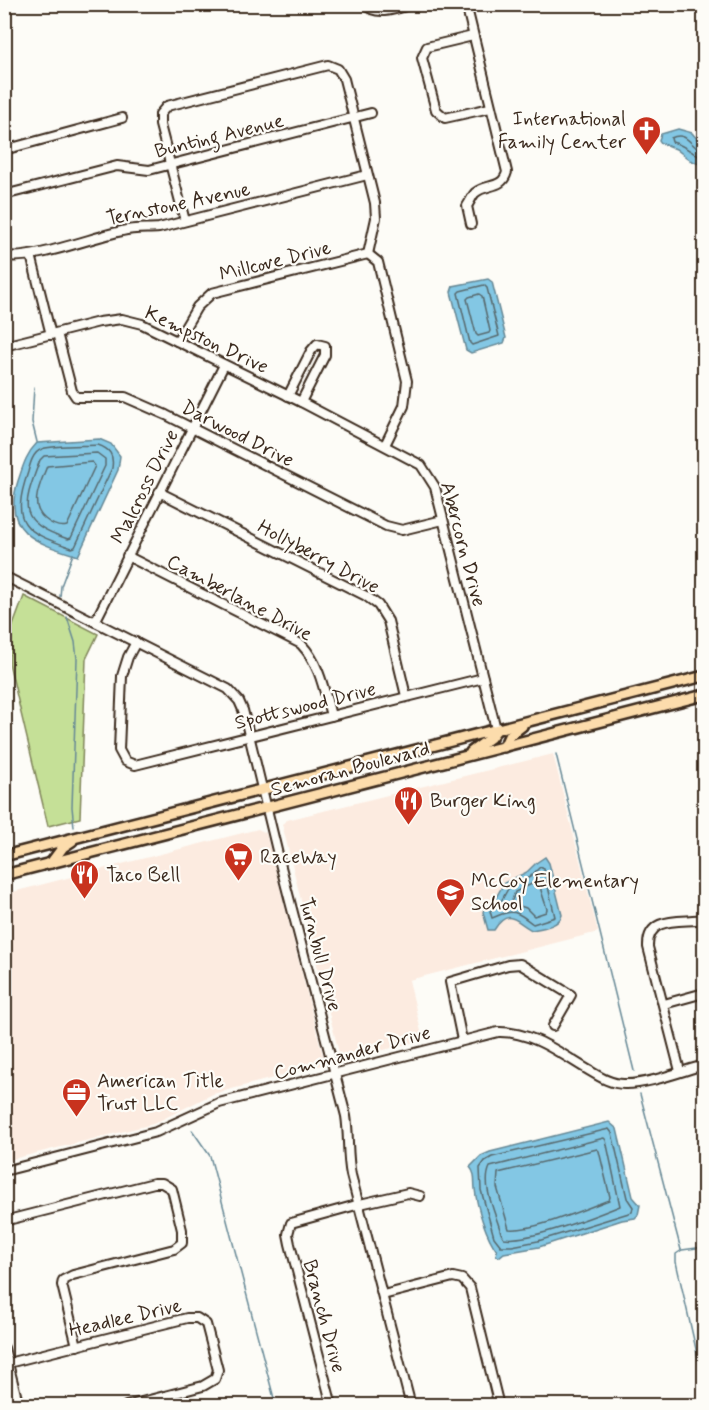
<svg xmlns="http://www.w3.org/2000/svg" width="709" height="1410" font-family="Mynerve,sans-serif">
  <rect width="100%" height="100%" fill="#fdfcf7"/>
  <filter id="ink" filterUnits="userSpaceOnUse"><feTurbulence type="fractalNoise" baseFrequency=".0167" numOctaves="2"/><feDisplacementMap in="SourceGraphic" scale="12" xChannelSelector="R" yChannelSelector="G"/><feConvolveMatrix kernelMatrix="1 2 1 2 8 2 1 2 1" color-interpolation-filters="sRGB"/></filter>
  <g filter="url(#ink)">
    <!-- built -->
    <g fill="#fcebe0">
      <path d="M553 754 598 932 409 980 423 1040 341 1061 282 824 287 820Z"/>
      <path d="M258 829 266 833 324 1060 322 1065 213 1094 153 1124 5 1161V894Z"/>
    </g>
    <!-- green -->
    <path fill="#c5e097" stroke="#80855a" stroke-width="1.5" d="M24 596 98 634 86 659 80 818 48 826 9 663 11 631Z"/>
    <!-- water -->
    <g fill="#83c7e4" stroke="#668895" stroke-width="1.5">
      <path d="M678 129 692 133 704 147V166L690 160 676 149 661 143 659 140 661 134Z"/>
      <path d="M488 279 492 282 506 338 504 343 471 353 466 350 451 292 453 286Z"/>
      <path d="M99 439 111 444 120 456 118 470 78 556C37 543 1 533 18 481 23 466 26 454 37 443Z"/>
      <path d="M545 857 549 863 562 915C559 926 543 928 532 930 517 923 509 906 494 930H488L483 912 485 907 494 901 504 883 527 872 536 863Z"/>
      <path d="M609 1122 617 1129 633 1197 640 1205 638 1215 635 1218 622 1220 539 1247 504 1253 499 1257 496 1255 497 1251C486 1236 477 1208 475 1189 474 1181 476 1174 470 1167L481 1156 490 1152Z"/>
    </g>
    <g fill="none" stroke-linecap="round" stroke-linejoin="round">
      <!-- shore -->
      <g stroke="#58696d" stroke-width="1.5">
        <path d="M704 151C690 148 688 130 671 138L672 142C685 145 693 154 704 159"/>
        <path d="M484 285 487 288 499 336 472 345 470 343 458 293 460 291Z"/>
        <path d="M479 294 482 296 490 331 489 333 478 336 476 334 467 299 469 297Z"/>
        <path d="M98 445C110 449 114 455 112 468L75 547 72 548C24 532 10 524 28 472 30 464 33 452 42 449 52 445 85 446 98 445Z"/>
        <path d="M97 453 105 459V466L71 538 68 539C15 521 23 506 40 460L44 456Z"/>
        <path d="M92 462 95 466 67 526C59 528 51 524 45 519 28 505 41 483 47 466Z"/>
        <path d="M540 867 544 869 555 917 533 924C524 918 518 910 506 913 500 914 496 917 492 918L490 911 499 905 509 887 530 877Z"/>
        <path d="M538 881 547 909 546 912 534 916 526 908 511 903 515 892Z"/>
        <path d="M609 1129 612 1133 627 1198 633 1207 632 1212 538 1241 512 1246H501L494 1237 481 1190 480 1168 485 1161 492 1157Z"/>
        <path d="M604 1138 606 1140 620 1206C595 1216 529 1242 504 1238L501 1233C496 1214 481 1186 490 1167Z"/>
        <path d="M597 1149 599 1151 610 1197 609 1200C584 1209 535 1231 509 1229L497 1187 498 1173Z"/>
      </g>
      <!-- stream -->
      <g stroke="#668895" stroke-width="1.5">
        <path d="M34 387 32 422 37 442"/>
        <path d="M60 597 61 586 73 554"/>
        <path d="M67 617 75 642 77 659 72 807 74 827"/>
        <path d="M556 754 634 1071"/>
        <path d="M640 1094 681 1250"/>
        <path d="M192 1130 210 1156 276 1406"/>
        <path d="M704 1247 682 1250 676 1254V1262L704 1384"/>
      </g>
      <defs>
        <g id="minor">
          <path d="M364 4C377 17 396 9 412 4"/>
          <path d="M466 4 507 172C502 190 486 183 475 193 472 196 470 202 467 206L471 224"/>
          <path d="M473 36 427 47 422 58 436 110 445 118 490 108"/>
          <path d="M4 150 122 118"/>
          <path d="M4 195 117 166 149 170 371 113"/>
          <path d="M185 221 160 125V114L167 106 328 65 338 69 344 79 375 203 376 218 368 254"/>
          <path d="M368 254 378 262 407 381 404 406 385 445"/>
          <path d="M4 255C26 263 96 236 122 231 134 228 146 229 159 228L367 175"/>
          <path d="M31 255 51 335"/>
          <path d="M57 333 72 391 76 397H125L166 415 386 526 402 530 443 520"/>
          <path d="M177 341 197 307 212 293 368 254"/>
          <path d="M4 346 99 322 122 319 142 324 301 402 421 465 435 487 496 729"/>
          <path d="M288 396 311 351 317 344 325 346V355L301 402"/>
          <path d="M159 492 366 596 378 605 388 621 406 696"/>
          <path d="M127 556 301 644C320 664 324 690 331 716"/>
          <path d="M4 576 228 689 239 701 243 710 281 867 346 1116C349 1136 347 1155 351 1175L411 1406"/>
          <path d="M95 622 224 365"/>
          <path d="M136 642 128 657 122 676 119 750 125 761 135 765 483 678"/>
          <path d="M664 1004 704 993"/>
          <path d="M462 1040 450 982 508 965 520 964 571 995 553 1026"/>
          <path d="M680 1071 648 947C647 914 683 923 704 919"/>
          <path d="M4 1171 156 1132 219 1103 498 1032C532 1031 561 1054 590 1071 600 1077 611 1084 624 1084 646 1085 682 1071 704 1065"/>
          <path d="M4 1221 154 1183H162L172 1189 182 1230V1243L174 1249 73 1275 63 1280 62 1285 77 1346"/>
          <path d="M383 1295 453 1277 462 1279 470 1288 499 1406"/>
          <path d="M4 1348 19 1406"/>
          <path d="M8 1363 187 1318H197L206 1324 218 1370 215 1379 203 1386 126 1406"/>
          <path d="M332 1406 290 1244 288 1234 291 1223 360 1204 408 1193 420 1196"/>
        </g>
        <g id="major">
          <path d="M504 747 509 736 522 726"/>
          <path d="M471 752 490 738 496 730"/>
          <path d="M4 856 704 676"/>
          <path d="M51 863 63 847 72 841"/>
          <path d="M4 875 704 695"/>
        </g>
      </defs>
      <!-- minor casing -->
      <use href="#minor" stroke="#3b2a1e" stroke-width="12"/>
      <!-- major casing -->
      <use href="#major" stroke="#3b2a1e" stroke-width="14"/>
      <!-- minor -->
      <use href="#minor" stroke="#fdfcf7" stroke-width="8"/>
      <!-- major -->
      <use href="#major" stroke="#fcdcac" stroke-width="9"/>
    </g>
  </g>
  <!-- icons -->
  <defs>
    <symbol id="church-pin" viewBox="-11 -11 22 30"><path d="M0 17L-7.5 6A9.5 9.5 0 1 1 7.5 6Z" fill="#c8321e" stroke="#fdfcf7"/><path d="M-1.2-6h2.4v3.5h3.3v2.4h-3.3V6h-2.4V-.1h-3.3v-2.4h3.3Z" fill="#fff"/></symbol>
    <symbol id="restaurant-pin" viewBox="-11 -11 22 30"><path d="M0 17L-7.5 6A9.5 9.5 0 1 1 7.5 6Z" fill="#c8321e" stroke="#fdfcf7"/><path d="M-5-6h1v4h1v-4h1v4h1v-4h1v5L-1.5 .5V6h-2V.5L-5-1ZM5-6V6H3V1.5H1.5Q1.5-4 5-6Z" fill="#fff"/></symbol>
    <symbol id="supermarket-pin" viewBox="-11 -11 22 30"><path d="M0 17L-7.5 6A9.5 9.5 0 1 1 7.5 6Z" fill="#c8321e" stroke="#fdfcf7"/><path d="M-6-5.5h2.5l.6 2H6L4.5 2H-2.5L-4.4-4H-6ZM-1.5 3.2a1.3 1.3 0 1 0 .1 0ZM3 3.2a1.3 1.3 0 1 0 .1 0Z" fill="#fff"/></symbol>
    <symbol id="school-pin" viewBox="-11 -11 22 30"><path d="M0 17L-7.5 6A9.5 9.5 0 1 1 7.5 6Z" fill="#c8321e" stroke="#fdfcf7"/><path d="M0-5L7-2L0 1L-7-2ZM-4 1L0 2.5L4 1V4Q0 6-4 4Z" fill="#fff"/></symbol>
    <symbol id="office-pin" viewBox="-11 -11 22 30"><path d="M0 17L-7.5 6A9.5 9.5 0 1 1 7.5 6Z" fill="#c8321e" stroke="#fdfcf7"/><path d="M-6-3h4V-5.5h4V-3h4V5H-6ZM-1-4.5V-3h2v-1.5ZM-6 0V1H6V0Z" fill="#fff"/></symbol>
  </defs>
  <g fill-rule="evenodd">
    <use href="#church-pin" x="630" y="114" width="33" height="45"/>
    <use href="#restaurant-pin" x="392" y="784" width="33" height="45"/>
    <use href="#supermarket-pin" x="222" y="840" width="33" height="45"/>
    <use href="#restaurant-pin" x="68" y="858" width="33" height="45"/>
    <use href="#school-pin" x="434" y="876" width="33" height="45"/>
    <use href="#office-pin" x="60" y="1076" width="33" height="45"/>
  </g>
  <g text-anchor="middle" stroke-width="4.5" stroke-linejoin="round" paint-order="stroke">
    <!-- poi labels -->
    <g font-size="20" fill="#3b2a1e" stroke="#fdfcf7" text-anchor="start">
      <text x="626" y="125" text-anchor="end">International<tspan x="626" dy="23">Family Center</tspan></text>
      <text x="430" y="807">Burger King</text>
      <text x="260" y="863">RaceWay</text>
      <text x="106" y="881">Taco Bell</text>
      <text x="471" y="887">McCoy Elementary<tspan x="471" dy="23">School</tspan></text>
      <text x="97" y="1087">American Title<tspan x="97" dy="23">Trust LLC</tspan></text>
    </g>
    <!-- street labels -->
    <g font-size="20" fill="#3b2a1e" stroke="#fdfcf7">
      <text transform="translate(219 135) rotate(-14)" y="7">Bunting Avenue</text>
      <text transform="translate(178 203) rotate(-12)" y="7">Ternstone Avenue</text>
      <text transform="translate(275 260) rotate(-14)" y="7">Millcove Drive</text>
      <text transform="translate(207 339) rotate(25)" y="7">Kempston Drive</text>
      <text transform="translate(238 433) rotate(27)" y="7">Darwood Drive</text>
      <text transform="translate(144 486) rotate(-63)" y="7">Malcross Drive</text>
      <text transform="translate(464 544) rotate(75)" y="7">Abercorn Drive</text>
      <text transform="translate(319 556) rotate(28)" y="7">Hollyberry Drive</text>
      <text transform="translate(240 597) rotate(28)" y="7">Camberlane Drive</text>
      <text transform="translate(305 705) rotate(-14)" y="7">Spottswood Drive</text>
      <text transform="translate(350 768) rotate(-15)" y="7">Semoran Boulevard</text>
      <text transform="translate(321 954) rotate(75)" y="7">Turnbull Drive</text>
      <text transform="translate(352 1052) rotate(-15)" y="7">Commander Drive</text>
      <text transform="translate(325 1316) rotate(75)" y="7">Branch Drive</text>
      <text transform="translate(125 1317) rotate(-13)" y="7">Headlee Drive</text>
    </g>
  </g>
  <!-- margin -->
  <rect width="709" height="1410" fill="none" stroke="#fdfcf7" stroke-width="24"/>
  <rect x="12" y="12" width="685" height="1386" fill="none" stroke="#3b2a1e" stroke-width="2" filter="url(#ink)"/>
</svg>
